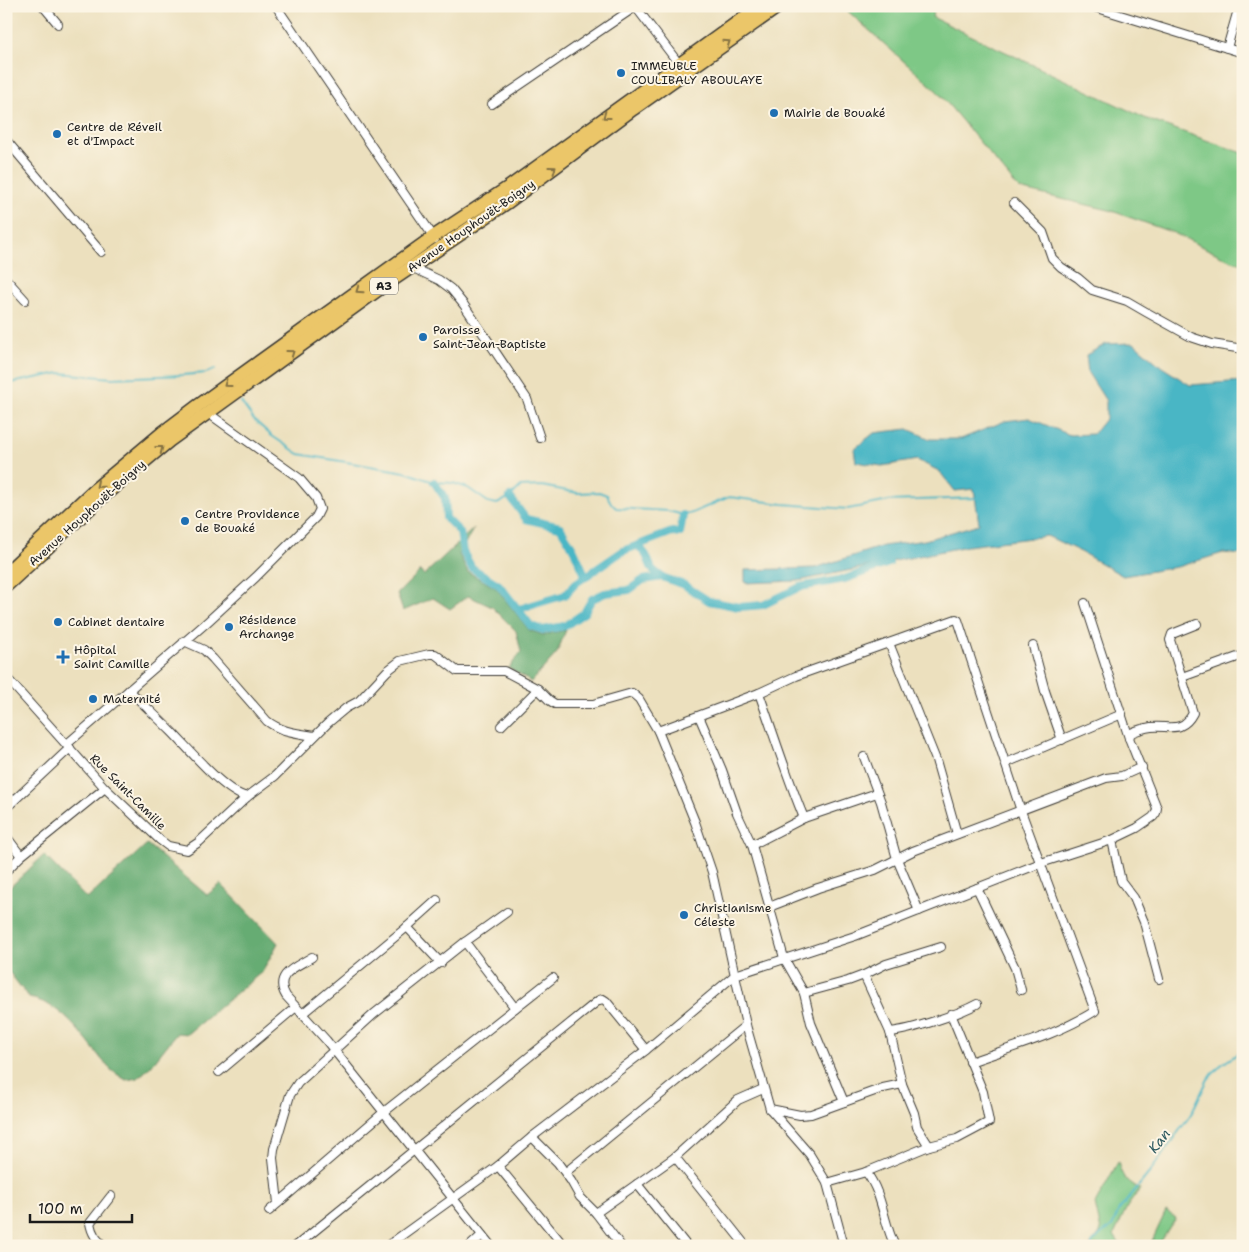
<svg xmlns="http://www.w3.org/2000/svg" width="1249" height="1252" font-family="'Shantell Sans',sans-serif">
  <rect width="100%" height="100%" fill="#fcf5e5"/>
  <filter id="ink" filterUnits="userSpaceOnUse"><feTurbulence type="fractalNoise" baseFrequency=".02" numOctaves="2"/><feDisplacementMap in="SourceGraphic" scale="10" xChannelSelector="R" yChannelSelector="G"/><feConvolveMatrix kernelMatrix="1 2 1 2 8 2 1 2 1" color-interpolation-filters="sRGB"/></filter>
  <filter id="wash" filterUnits="userSpaceOnUse"><feTurbulence type="fractalNoise" baseFrequency=".0096" numOctaves="4" result="noise"/><feDisplacementMap in="SourceGraphic" scale="20" xChannelSelector="R" yChannelSelector="G"/><feGaussianBlur stdDeviation="1.12" result="paint"/><feColorMatrix in="noise" values="0 0 0 0 0 0 0 0 0 0 0 0 0 0 0 0 0 1.4 0 .05"/><feComposite in="paint" operator="in"/></filter>
  <g filter="url(#wash)">
    <rect width="100%" height="100%" fill="#ece0be"/>
    <!-- green -->
    <g fill="#7ec886" stroke="#4d7251">
      <path d="M842 6H935L932 17 1149 120 1243 153V264L1232 261 1174 233 1109 210 1019 189 937 91Z"/>
      <path d="M1118 1162C1121 1177 1128 1183 1140 1189L1127 1207 1114 1235 1121 1246H1090L1101 1231 1095 1204Z"/>
      <path d="M1166 1211 1176 1218 1158 1246H1148L1151 1243Z"/>
    </g>
    <!-- forest -->
    <g fill="#66ac73" stroke="#416448">
      <path d="M474 528 459 554 468 572 496 588 529 630 543 635 566 630 557 653 531 682 509 668 521 652 516 631 492 607 468 596 450 609 433 598 403 611 397 594 420 571 424 575Z"/>
      <path d="M147 844 207 895 221 884 278 943 263 971 187 1034 177 1033 150 1067 138 1078 126 1080C121 1077 115 1073 110 1069 87 1044 66 1004 29 998L6 968V891L44 855 87 899Z"/>
    </g>
    <!-- water -->
    <path fill="#49b6c5" stroke="#326970" d="M1134 343 1162 367 1190 385 1243 381V555L1223 553 1177 567 1123 576 1081 552 1047 536 967 546 798 581 745 583V570L815 568 883 546 925 540 979 524 974 489 955 491 939 471 917 460 882 466 856 462 854 449 874 433 908 429 930 439H961L1005 421 1029 418 1070 435 1093 434 1106 418V401L1088 373 1086 355 1106 344Z"/>
    <g fill="none" stroke-linecap="round" stroke-linejoin="round">
      <!-- stream -->
      <g stroke="#49b6c5" stroke-width="2">
        <path d="M6 391 11 383 60 373 112 378 183 375 206 373 215 369"/>
        <path d="M241 402 254 420 272 436 299 454 405 472 434 482 453 483 468 488 488 502 497 504 510 497 520 487 542 486 578 493 599 492 607 495 611 503 616 508 668 511 683 515 692 513 729 497 783 504 848 509 889 501 977 498"/>
        <path d="M1092 1246V1243L1102 1233 1112 1227 1119 1210 1150 1172 1191 1114 1208 1079 1221 1065 1243 1050"/>
      </g>
      <!-- canal -->
      <g stroke="#49b6c5" stroke-width="8">
        <path d="M434 482 445 498 446 518 460 532 463 552 472 568 499 585 531 626 543 630 565 626 584 613 592 599 605 593 629 590 643 580 662 577"/>
        <path d="M510 497 526 519 560 527 573 548 586 577"/>
        <path d="M638 545 646 555 652 569 662 577 684 585 709 601 739 607 763 605 800 587 845 579 889 563"/>
        <path d="M519 609 565 595 576 583 623 551 672 532 680 533 683 515"/>
      </g>
    </g>
  </g>
  <g filter="url(#ink)">
    <g fill="none" stroke-linecap="round" stroke-linejoin="round">
      <defs>
        <g id="minor">
          <path d="M43 6 58 24"/>
          <path d="M276 6 435 239"/>
          <path d="M635 6 679 64"/>
          <path d="M1091 6 1243 53"/>
          <path d="M1227 48 1239 6"/>
          <path d="M492 104 635 7"/>
          <path d="M6 140 101 252"/>
          <path d="M1014 203 1043 232 1052 258 1061 267 1078 278 1092 290 1127 301 1146 312 1191 337 1212 344 1243 349"/>
          <path d="M411 267 439 280 451 289 464 305 527 399 540 438"/>
          <path d="M6 279 25 300"/>
          <path d="M184 641 204 650 213 659 267 721C281 732 297 733 314 736"/>
          <path d="M889 643 936 760 957 834"/>
          <path d="M1033 646 1045 691 1062 740"/>
          <path d="M6 677 105 788 160 840 168 846 187 850 199 842 247 797 275 776 328 723 346 708 359 701 387 671 400 661 429 654H435L457 671H504L538 689 549 700 555 704H593L632 693 639 699 658 731 695 822 712 872 746 1025 770 1109 810 1155 827 1183 844 1246"/>
          <path d="M1182 677 1243 655"/>
          <path d="M129 690C143 704 157 717 171 731 189 749 224 792 247 797"/>
          <path d="M759 693C774 735 787 777 804 818"/>
          <path d="M699 716 722 770 737 813 752 845 784 958 804 993 811 1023 844 1102"/>
          <path d="M501 726 538 689"/>
          <path d="M658 731 759 693 796 676 956 619 958 620 1021 811 1095 1011C1057 1035 1012 1047 970 1062"/>
          <path d="M1129 738 1131 733C1138 730 1144 728 1151 727 1169 725 1182 734 1193 713L1170 640 1172 634 1197 624"/>
          <path d="M67 744 205 624 256 577 316 517 320 509 316 498 299 478 208 413"/>
          <path d="M864 757 881 802 897 859 919 911"/>
          <path d="M1006 763 1122 714"/>
          <path d="M6 808 70 748"/>
          <path d="M6 836 21 856"/>
          <path d="M1112 840 1121 881 1134 898 1144 922 1159 979"/>
          <path d="M752 845 804 818 877 793"/>
          <path d="M6 871 21 856 105 788"/>
          <path d="M977 888 1015 968 1021 990"/>
          <path d="M769 907 818 888 875 870 913 851 1106 778 1122 776 1142 767"/>
          <path d="M407 927 441 963"/>
          <path d="M465 942 515 1008"/>
          <path d="M312 957C296 967 273 974 286 996L326 1040 491 1246"/>
          <path d="M864 975 890 1032 902 1084 914 1113 917 1127 929 1146"/>
          <path d="M804 993 848 981 864 975 886 964 941 947"/>
          <path d="M302 1014 407 927 437 900"/>
          <path d="M890 1032C911 1030 959 1014 977 1004"/>
          <path d="M219 1072 296 1007"/>
          <path d="M770 1109 800 1115 811 1114 883 1088 902 1084"/>
          <path d="M532 1137 558 1163 571 1181 580 1197 596 1213 621 1246"/>
          <path d="M675 1157 746 1246"/>
          <path d="M498 1166 564 1246"/>
          <path d="M566 1172 746 1025"/>
          <path d="M866 1172C883 1194 883 1222 895 1246"/>
          <path d="M827 1183 866 1172 929 1146 957 1139 989 1122 983 1092 951 1014"/>
          <path d="M637 1184 687 1246"/>
          <path d="M278 1203 273 1158 274 1149 290 1095 298 1083 374 1014 465 942 507 912"/>
          <path d="M269 1211 384 1112 553 978"/>
          <path d="M596 1213 675 1157 738 1100 763 1089"/>
          <path d="M104 1246C96 1239 92 1234 90 1223L111 1196"/>
          <path d="M296 1246 599 1000 603 999 606 1001 646 1050"/>
          <path d="M387 1246 498 1166 532 1137 646 1050 735 975 855 936 1041 863 1112 840 1137 828 1153 817 1156 813 1157 808 1129 738 1085 603"/>
          <path d="M470 1246 482 1235"/>
        </g>
        <g id="highway">
          <path d="M6 573 94 490 162 433 199 405 433 237 509 187 760 6"/>
          <path d="M6 586 102 497 169 441 382 287 508 202 633 109 779 6"/>
        </g>
      </defs>
      <!-- minor casing -->
      <use href="#minor" stroke="#3b3934" stroke-width="10"/>
      <!-- highway casing -->
      <use href="#highway" stroke="#3b3934" stroke-width="15"/>
      <!-- minor -->
      <use href="#minor" stroke="#fff" stroke-width="8"/>
      <!-- highway -->
      <use href="#highway" stroke="#ebc669" stroke-width="12"/>
    </g>
    <!-- one-way arrows -->
    <defs><path id="oneway-chevron" d="M-2-3.5L2.5 0L-2 3.5" fill="none" stroke-width="1.6" stroke-linecap="round" stroke-linejoin="round" transform="scale(1.25)"/></defs>
    <g stroke="#847142">
      <use href="#oneway-chevron" transform="translate(727 43) rotate(-35)"/>
      <use href="#oneway-chevron" transform="translate(606 116) rotate(144)"/>
      <use href="#oneway-chevron" transform="translate(553 169) rotate(-36)"/>
      <use href="#oneway-chevron" transform="translate(359 290) rotate(145)"/>
      <use href="#oneway-chevron" transform="translate(291 353) rotate(-36)"/>
      <use href="#oneway-chevron" transform="translate(227 384) rotate(144)"/>
      <use href="#oneway-chevron" transform="translate(160 449) rotate(-38)"/>
      <use href="#oneway-chevron" transform="translate(99 485) rotate(139)"/>
    </g>
  </g>
  <!-- markers -->
  <g fill="#1f6fb2" stroke="#fcf5e5" stroke-width="2">
    <circle cx="621" cy="73" r="5"/>
    <circle cx="774" cy="113" r="5"/>
    <circle cx="57" cy="134" r="5"/>
    <circle cx="423" cy="337" r="5"/>
    <circle cx="185" cy="521" r="5"/>
    <circle cx="58" cy="622" r="5"/>
    <circle cx="229" cy="627" r="5"/>
    <path d="M60.5 649.5h5v5h5v5h-5v5h-5v-5h-5v-5h5z"/>
    <circle cx="93" cy="699" r="5"/>
    <circle cx="684" cy="915" r="5"/>
  </g>
  <g text-anchor="middle" stroke-width="4" stroke-linejoin="round" paint-order="stroke">
    <!-- shield labels -->
    <rect fill="#fcf5e5" stroke="#5f5d58" stroke-width="1" x="370" y="277.5" width="28" height="17" rx="4"/>
    <g font-size="11" font-weight="bold" fill="#1c1c1c">
      <text x="384" y="290">A3</text>
    </g>
    <!-- poi labels -->
    <g font-size="12" fill="#1c1c1c" stroke="#fcf5e5" text-anchor="start">
      <text x="631" y="70">IMMEUBLE<tspan x="631" dy="14">COULIBALY ABOULAYE</tspan></text>
      <text x="784" y="117">Mairie de Bouaké</text>
      <text x="67" y="131">Centre de Réveil<tspan x="67" dy="14">et d'Impact</tspan></text>
      <text x="433" y="334">Paroisse<tspan x="433" dy="14">Saint-Jean-Baptiste</tspan></text>
      <text x="195" y="518">Centre Providence<tspan x="195" dy="14">de Bouaké</tspan></text>
      <text x="239" y="624">Résidence<tspan x="239" dy="14">Archange</tspan></text>
      <text x="68" y="626">Cabinet dentaire</text>
      <text x="74" y="654">Hôpital<tspan x="74" dy="14">Saint Camille</tspan></text>
      <text x="103" y="703">Maternité</text>
      <text x="694" y="912">Christianisme<tspan x="694" dy="14">Céleste</tspan></text>
    </g>
    <!-- street labels -->
    <g font-size="12" fill="#1c1c1c" stroke="#fcf5e5">
      <text transform="translate(471 226) rotate(-35)" y="4">Avenue Houphouët-Boigny</text>
      <text transform="translate(87 513) rotate(-42)" y="4">Avenue Houphouët-Boigny</text>
      <text transform="translate(128 792) rotate(45)" y="4">Rue Saint-Camille</text>
    </g>
    <!-- water labels -->
    <g font-size="14" font-style="italic" fill="#2e5a60" stroke="#fcf5e5">
      <text transform="translate(1159 1141) rotate(-53)" y="5">Kan</text>
    </g>
  </g>
  <!-- margin -->
  <rect width="1249" height="1252" fill="none" stroke="#fcf5e5" stroke-width="25"/>
  <!-- scale -->
  <path d="M30 1214v8h102v-8" fill="none" stroke="#1c1c1c" stroke-width="2.5"/>
  <text x="38" y="1214" font-size="15" fill="#1c1c1c" stroke="#fcf5e5" stroke-width="4" paint-order="stroke">100 m</text>
</svg>
